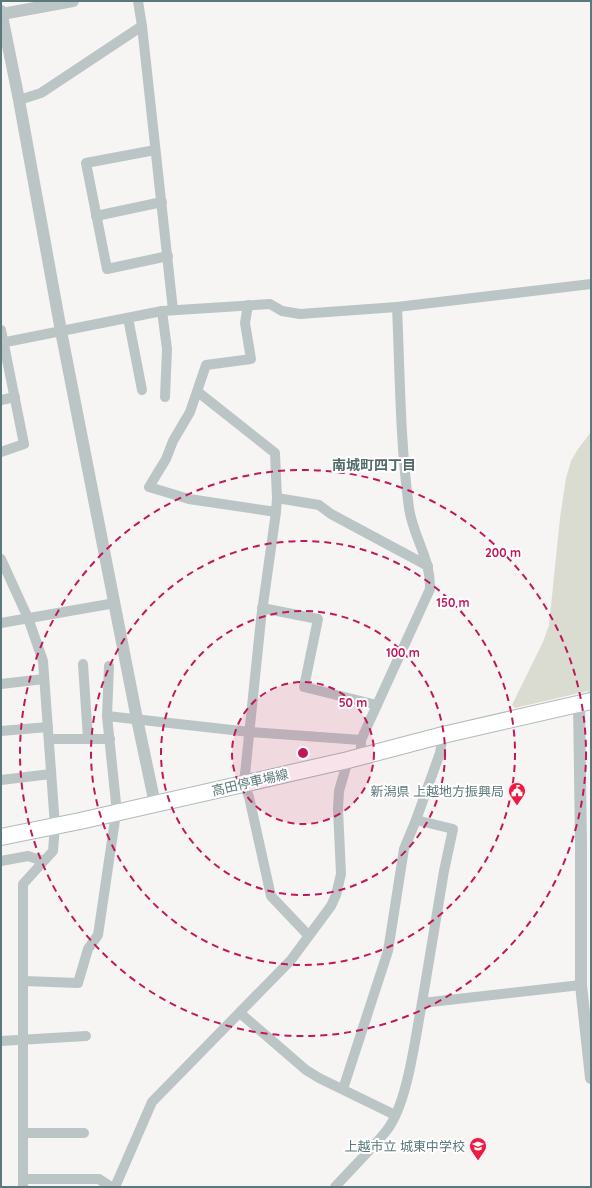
<svg xmlns="http://www.w3.org/2000/svg" width="592" height="1188" font-family="Quicksand,'Noto Sans JP',sans-serif">
  <rect width="100%" height="100%" fill="#f6f5f3"/>
  <!-- green -->
  <path fill="#dadcd1" d="M591 432V703L588 691 515 708 512 705 543 642 549 625 560 518 566 478 571 461 578 449Z"/>
  <g fill="none" stroke-linecap="round" stroke-linejoin="round">
    <defs>
      <path id="primary" d="M1 837 80 821 348 760 443 735 591 701"/>
    </defs>
    <!-- primary casing -->
    <use href="#primary" stroke="#afbaba" stroke-width="18"/>
    <!-- minor -->
    <g stroke="#bcc5c5" stroke-width="10">
      <path d="M138 1 142 26 173 310"/>
      <path d="M19 100 41 93 142 26"/>
      <path d="M155 150 86 163 107 269 168 256"/>
      <path d="M96 216 162 202"/>
      <path d="M248 305 245 323 251 359 206 365 190 412 173 441 166 459 149 487 189 499 276 512"/>
      <path d="M162 311 167 349 165 397"/>
      <path d="M128 318 142 390"/>
      <path d="M1 330 24 444 1 452"/>
      <path d="M1 343 162 311 270 304 282 311 300 314 397 307 591 284"/>
      <path d="M198 392 275 453 277 498 276 512 261 619 244 784 249 797 271 896 308 935"/>
      <path d="M1 400 15 397"/>
      <path d="M277 498 319 505 331 514 428 566"/>
      <path d="M1 559 28 618 43 661 55 826 53 851 23 884V1187"/>
      <path d="M262 608 318 619 304 687 377 705"/>
      <path d="M1 623 115 603"/>
      <path d="M83 664 88 739"/>
      <path d="M1 684 44 679"/>
      <path d="M107 716 250 732 361 740"/>
      <path d="M1 731 48 727"/>
      <path d="M49 739H110"/>
      <path d="M361 756V740L430 589C431 558 413 537 409 508 400 442 400 374 397 307"/>
      <path d="M1 780 51 774"/>
      <path d="M416 820 453 829 444 871 422 1003"/>
      <path d="M1 861 28 856 43 861"/>
      <path d="M24 981 78 983 88 949 98 935 115 820 117 813 107 716 109 666"/>
      <path d="M240 1013 306 1070 319 1078 395 1115"/>
      <path d="M1 1041 86 1036"/>
      <path d="M343 1089 388 951 404 849 416 820 440 753 443 735"/>
      <path d="M24 1133H84"/>
      <path d="M24 1179H99L111 1187"/>
      <path d="M115 1187 152 1102 291 960 331 906 336 895 341 874 338 809 339 791 348 760"/>
      <path d="M335 1187C352 1168 371 1150 387 1130 408 1102 415 1038 422 1003L581 985"/>
    </g>
    <!-- tertiary -->
    <g stroke="#bcc5c5" stroke-width="12">
      <path d="M1 11 19 100 61 331 137 719 155 804"/>
      <path d="M2 14 73 1"/>
      <path d="M579 703 581 842V985L591 1078"/>
    </g>
    <!-- primary -->
    <use href="#primary" stroke="#fff" stroke-width="16"/>
  </g>
  <!-- distance rings -->
  <circle cx="303" cy="753" r="71" fill="#c2185b" fill-opacity=".12"/>
  <g fill="none" stroke="#c2185b" stroke-width="2" stroke-dasharray="7 5">
    <circle cx="303" cy="753" r="71"/>
    <circle cx="303" cy="753" r="142"/>
    <circle cx="303" cy="753" r="212"/>
    <circle cx="303" cy="753" r="283"/>
  </g>
  <!-- icons -->
  <defs>
    <symbol id="civic-pin" viewBox="-11 -11 22 30"><path d="M0 17L-7.5 6A9.5 9.5 0 1 1 7.5 6Z" fill="#ef1a41" stroke="#fff"/><path d="M-.6-6.5H3V-4.5H.6V-3L4-1V1h2V6H-6V1h2V-1L-.6-3ZM-1.2 2.5V6h2.4V2.5Z" fill="#fff"/></symbol>
    <symbol id="school-pin" viewBox="-11 -11 22 30"><path d="M0 17L-7.5 6A9.5 9.5 0 1 1 7.5 6Z" fill="#ef1a41" stroke="#fff"/><path d="M0-5L7-2L0 1L-7-2ZM-4 1L0 2.5L4 1V4Q0 6-4 4Z" fill="#fff"/></symbol>
  </defs>
  <g fill-rule="evenodd">
    <use href="#civic-pin" x="507" y="781" width="20" height="27"/>
    <use href="#school-pin" x="468" y="1136" width="20" height="27"/>
  </g>
  <g text-anchor="middle" stroke-width="4" stroke-linejoin="round" paint-order="stroke">
    <!-- street labels -->
    <g font-size="13" fill="#5b797a" stroke="#fff">
      <text transform="translate(250 782) rotate(-13)" y="5">高田停車場線</text>
    </g>
    <!-- poi labels -->
    <g font-size="13" fill="#5b797a" stroke="#fff" text-anchor="end">
      <text x="504" y="796">新潟県 上越地方振興局</text>
      <text x="465" y="1151">上越市立 城東中学校</text>
    </g>
    <!-- neighbourhood labels -->
    <g font-size="14" font-weight="bold" fill="#526a6a" stroke="#fff">
      <text x="374" y="470">南城町四丁目</text>
    </g>
  </g>
  <circle cx="303" cy="753" r="6" fill="#c2185b" stroke="#fff" stroke-width="2"/>
  <g font-size="12" text-anchor="middle" font-weight="bold" fill="#c2185b" stroke="#fff" stroke-width="4" stroke-linejoin="round" paint-order="stroke">
    <text x="503" y="557">200 m</text>
    <text x="453" y="607">150 m</text>
    <text x="403" y="657">100 m</text>
    <text x="353" y="707">50 m</text>
  </g>
  <!-- border -->
  <rect width="592" height="1188" fill="none" stroke="#5b797a" stroke-width="4"/>
</svg>
